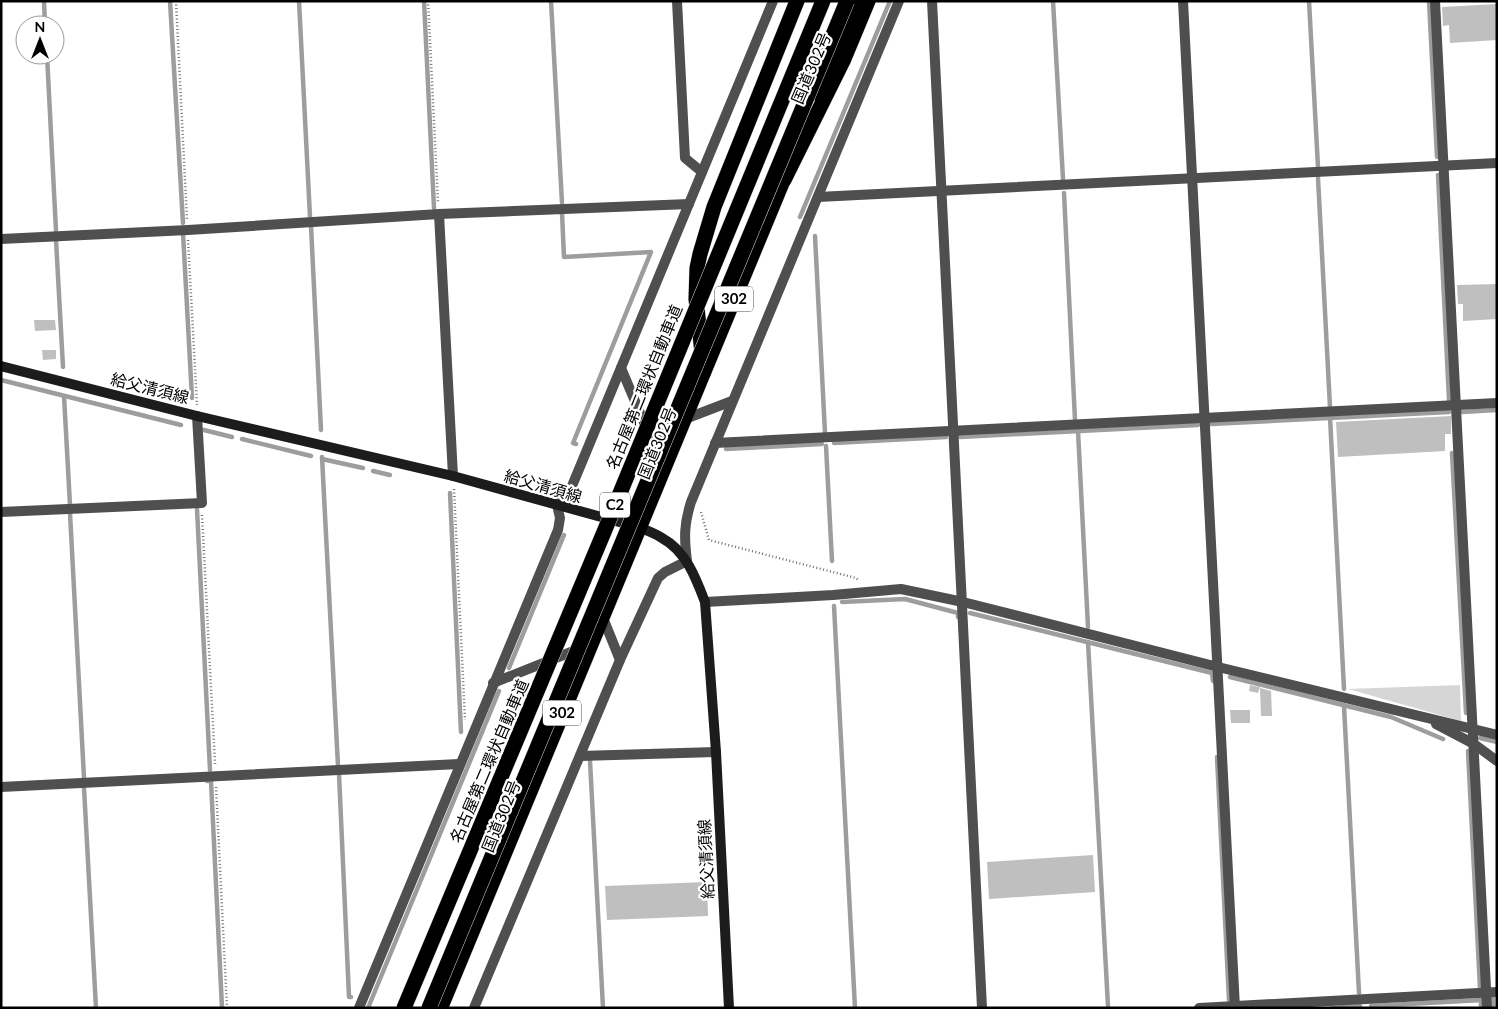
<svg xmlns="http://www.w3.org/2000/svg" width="1498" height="1009" font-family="Lato,'Noto Sans JP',sans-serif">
  <rect width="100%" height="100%" fill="#fff"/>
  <!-- green -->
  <path fill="#d6d6d6" d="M1460 685 1461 721 1348 689Z"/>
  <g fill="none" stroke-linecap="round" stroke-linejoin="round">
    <!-- stream -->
    <g stroke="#9d9d9d" stroke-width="4.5">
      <path d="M44 1 45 25"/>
      <path d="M170 1 183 223"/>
      <path d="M299 1 310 217"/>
      <path d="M424 1 434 208"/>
      <path d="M551 1 562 203"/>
      <path d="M1053 1 1063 179"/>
      <path d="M1309 1 1318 167"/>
      <path d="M1429 1 1437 157"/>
      <path d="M47 55 56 231"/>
      <path d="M1438 175 1449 400"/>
      <path d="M1318 178 1330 407"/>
      <path d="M1064 193 1075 420"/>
      <path d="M562 213 564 257 651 252 573 443 576 444"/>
      <path d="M800 217 890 1"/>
      <path d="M311 226 321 430"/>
      <path d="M183 233 192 398"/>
      <path d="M815 236 825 433"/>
      <path d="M56 240 63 367"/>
      <path d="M1 380 181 425"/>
      <path d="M64 396 70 505"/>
      <path d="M1462 412 1497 410"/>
      <path d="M1330 417 1344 689"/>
      <path d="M1211 424 1449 412"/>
      <path d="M204 430 232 437"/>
      <path d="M1078 431 1088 627"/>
      <path d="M960 437 1198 425"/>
      <path d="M242 439 311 456"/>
      <path d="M834 443 946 437"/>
      <path d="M826 446 832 561"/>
      <path d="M726 449 822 444"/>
      <path d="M1452 453 1466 713"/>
      <path d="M322 457 338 766"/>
      <path d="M322 459 363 468"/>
      <path d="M373 471 390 475"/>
      <path d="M450 493 461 732"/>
      <path d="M197 509 210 770"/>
      <path d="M70 513 84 778"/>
      <path d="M842 602 905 599 958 613V617"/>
      <path d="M834 606 855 1008"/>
      <path d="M970 613 1212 673 1213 681"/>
      <path d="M1088 642 1108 1006"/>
      <path d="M509 668 564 535"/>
      <path d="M1230 677 1391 717 1443 739"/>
      <path d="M1344 706 1359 993"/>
      <path d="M1480 738 1497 742"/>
      <path d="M1468 751 1480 988"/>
      <path d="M1217 757 1229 1000"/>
      <path d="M590 761 603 1008"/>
      <path d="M339 774 349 997H351"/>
      <path d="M207 781H211L222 1008"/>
      <path d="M84 788 96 1008"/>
      <path d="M1481 999V1008"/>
      <path d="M1493 999V1008"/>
      <path d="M1371 1006 1483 1000"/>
      <path d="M368 1008 499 691"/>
      <path d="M1332 1008 1360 1006"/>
    </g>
  </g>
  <!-- building -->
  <g fill="#bfbfbf">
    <path d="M1497 4V40L1450 43 1449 25 1443 26 1442 7Z"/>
    <path d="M1497 284V319L1463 321V304H1458L1457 285Z"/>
    <path d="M34 320H55L56 330 35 331Z"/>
    <path d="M42 350H56V359L43 360Z"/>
    <path d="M1451 416V434H1445V451L1338 457 1336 422Z"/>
    <path d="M1250 685 1260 687 1258 693 1249 691Z"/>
    <path d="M1260 688 1271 691 1272 716H1261Z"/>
    <path d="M1230 710H1250V723H1231Z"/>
    <path d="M1093 855 1095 892 989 899 987 862Z"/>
    <path d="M707 882 708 916 607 920 605 886Z"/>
  </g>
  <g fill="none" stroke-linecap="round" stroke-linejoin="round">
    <defs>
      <g id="trunk">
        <path d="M819 95 858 1"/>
        <path d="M441 1008 788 170"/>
      </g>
      <g id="motorway">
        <path d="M784 180 843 61 868 1"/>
        <path d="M704 371 696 299 697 268 700 254 714 207 797 1"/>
      </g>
    </defs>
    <!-- trunk casing -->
    <use href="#trunk" stroke="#dbdbdb" stroke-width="15"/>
    <!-- motorway casing -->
    <use href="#motorway" stroke="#dbdbdb" stroke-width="16"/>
    <!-- path -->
    <g stroke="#717171" stroke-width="2.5" stroke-dasharray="1 2.5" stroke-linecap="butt">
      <path d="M176 1 187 220"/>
      <path d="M428 1 438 202"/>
      <path d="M188 240 197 405"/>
      <path d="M454 489 465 720"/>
      <path d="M701 512 709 540 856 578 859 581"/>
      <path d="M202 515 215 764"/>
      <path d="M216 787 227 1008"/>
    </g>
    <!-- minor -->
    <g stroke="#4f4f4f" stroke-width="10">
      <path d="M677 1 685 158 702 172"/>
      <path d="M932 1 982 1008"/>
      <path d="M1183 1 1235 1008"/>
      <path d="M1435 1 1487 1008"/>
      <path d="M818 197 1497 163"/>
      <path d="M439 214 453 476"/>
      <path d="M1 239 188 230 439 214 689 204"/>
      <path d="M621 368 659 458"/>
      <path d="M685 419 732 401"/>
      <path d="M715 443 1497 403"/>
      <path d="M1 512 202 503 197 416"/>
      <path d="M705 602 833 595 901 589 963 602 1218 667 1497 735"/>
      <path d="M603 618 620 660"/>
      <path d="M493 683 581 648"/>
      <path d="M1436 724 1474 744 1497 761"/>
      <path d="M580 756 716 752"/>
      <path d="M1 787 459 764"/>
      <path d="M359 1008 558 530 560 518 557 505 572 486 773 1"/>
      <path d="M474 1008 620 660 658 578 665 572 687 561C684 538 684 524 691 502L899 1"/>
      <path d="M1199 1008 1497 992"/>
    </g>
    <!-- secondary -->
    <path stroke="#1c1c1c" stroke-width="10" d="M1 366 197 416 453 476 641 528C648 531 656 534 662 538 686 551 696 578 705 602L716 752 729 1008"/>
    <!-- trunk -->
    <use href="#trunk" stroke="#000" stroke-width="14"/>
    <!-- motorway -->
    <use href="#motorway" stroke="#000" stroke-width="15"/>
    <defs>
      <g id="motorway-bridge">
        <path d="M404 1008 604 532 823 1"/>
        <path d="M429 1008 847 1"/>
      </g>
    </defs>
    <!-- motorway-bridge casing -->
    <use href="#motorway-bridge" stroke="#dbdbdb" stroke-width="16" stroke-linecap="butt"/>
    <!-- motorway-bridge -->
    <use href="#motorway-bridge" stroke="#000" stroke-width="15"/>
  </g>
  <g text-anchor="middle" stroke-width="4.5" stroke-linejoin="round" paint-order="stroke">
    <!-- shield labels -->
    <g fill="#fff" stroke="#4c4c4c" stroke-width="1">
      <rect x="715" y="286.5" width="38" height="25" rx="4"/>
      <rect x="600" y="492.5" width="30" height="25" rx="4"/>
      <rect x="543" y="700.5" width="38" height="25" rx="4"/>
    </g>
    <g font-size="15" font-weight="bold" fill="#000">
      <text x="734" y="304">302</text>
      <text x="615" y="510">C2</text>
      <text x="562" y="718">302</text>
    </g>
    <!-- street labels -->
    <g font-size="16" fill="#000" stroke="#fff">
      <text transform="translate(811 68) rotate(-67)" y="6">国道302号</text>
      <text transform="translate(644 387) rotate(-68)" y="6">名古屋第二環状自動車道</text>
      <text transform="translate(150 388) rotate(14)" y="6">給父清須線</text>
      <text transform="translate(657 443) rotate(-68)" y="6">国道302号</text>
      <text transform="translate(543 486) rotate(16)" y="6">給父清須線</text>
      <text transform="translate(489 761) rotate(-67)" y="6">名古屋第二環状自動車道</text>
      <text transform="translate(501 816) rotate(-68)" y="6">国道302号</text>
      <text transform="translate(706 859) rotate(-93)" y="6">給父清須線</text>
    </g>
  </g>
  <!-- border -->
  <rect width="1498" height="1009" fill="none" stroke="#000000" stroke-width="5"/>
  <!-- north arrow -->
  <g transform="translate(40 40)"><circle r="24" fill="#ffffff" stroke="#999999"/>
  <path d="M0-4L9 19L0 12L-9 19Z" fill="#000000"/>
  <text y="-8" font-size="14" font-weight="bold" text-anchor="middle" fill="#000000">N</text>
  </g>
</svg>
